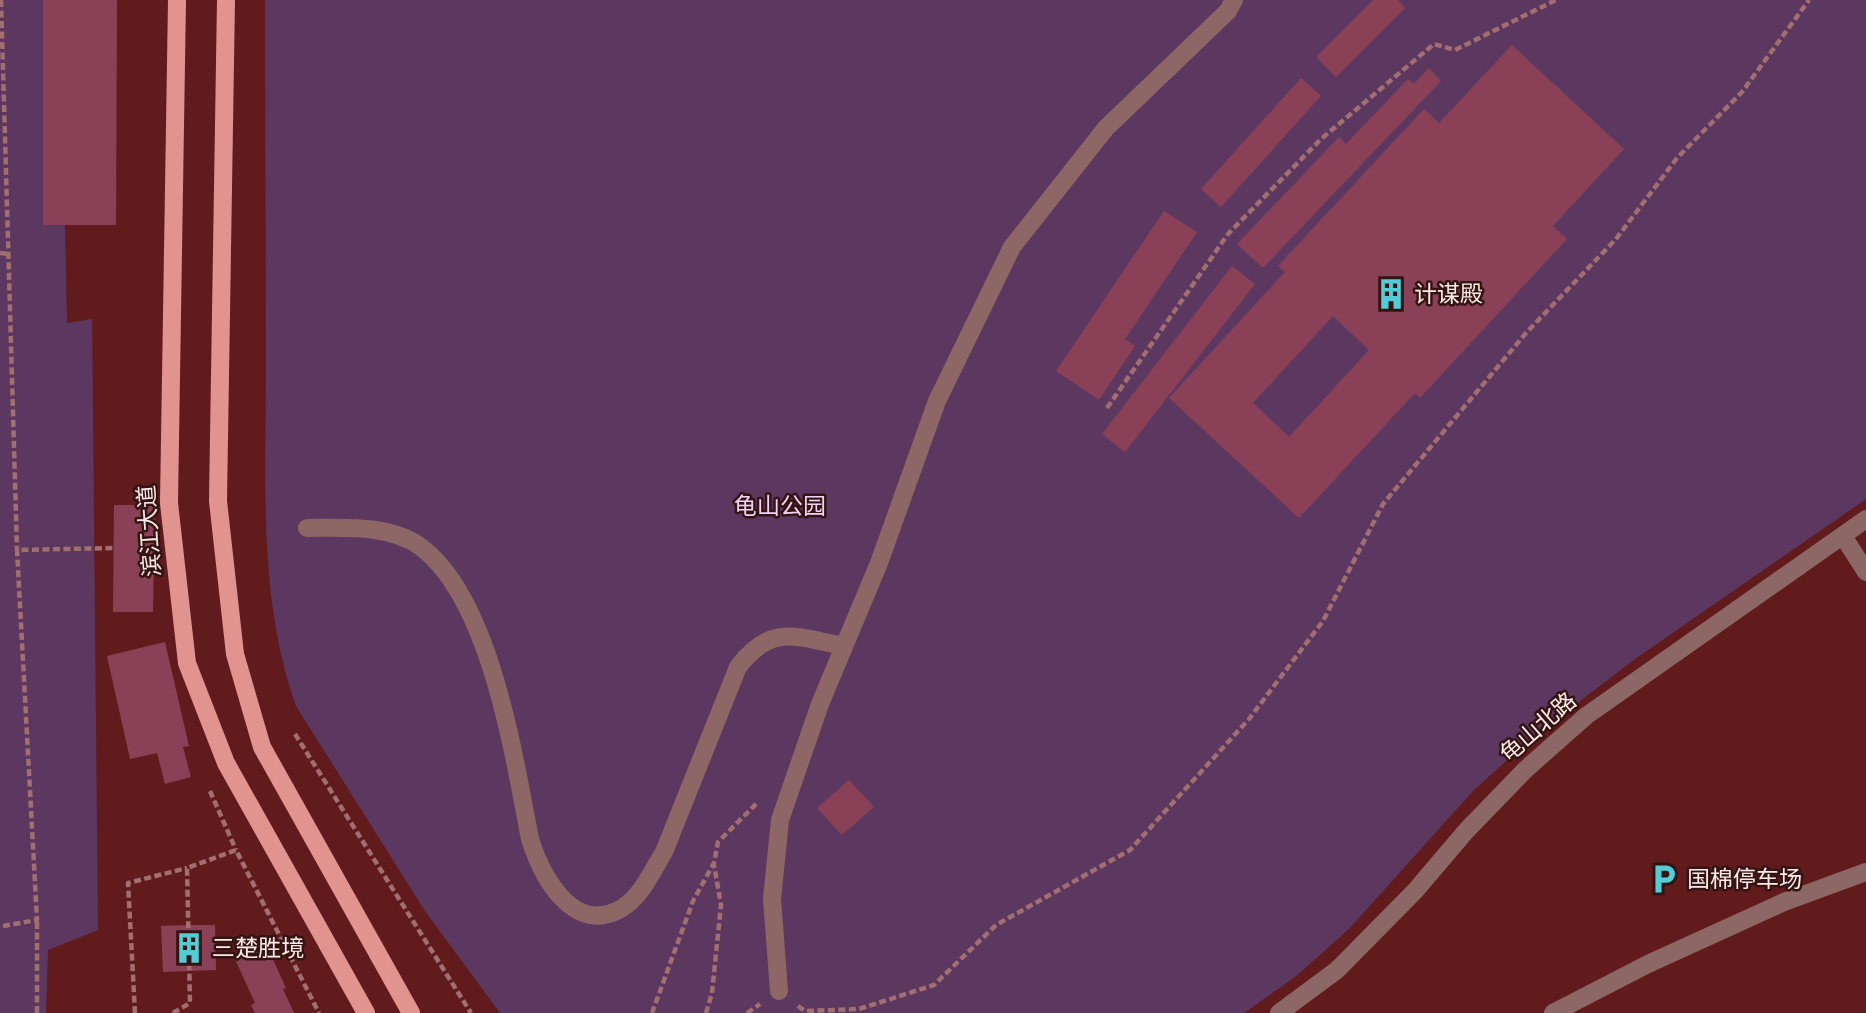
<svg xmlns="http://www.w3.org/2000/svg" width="1866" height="1013" font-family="'Work Sans','Noto Sans SC',sans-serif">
  <rect width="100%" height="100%" fill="#621b1d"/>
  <!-- green -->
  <g fill="#5c3861">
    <path d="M0 0H43V225H65L67 323 92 319 98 930 48 950 46 1013H0Z"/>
    <path d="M265 0H1866V499L1635 659 1529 740 1473 791 1349 929 1295 977 1244 1013H500L425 911 296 706C258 598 266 483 266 370 266 247 265 123 265 0Z"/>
  </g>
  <!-- building -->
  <g fill="#8a4158" fill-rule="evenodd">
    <path d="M43 0H117L116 225H43Z"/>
    <path d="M1373 0H1398L1405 8 1336 77 1316 57Z"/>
    <path d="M1512 45 1624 149 1553 226 1567 239 1420 398 1415 393 1299 518 1169 398 1285 272 1278 266 1424 109 1439 123ZM1333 316 1369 350 1289 437 1253 403Z"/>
    <path d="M1429 68 1441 81 1263 268 1237 244 1339 137 1346 144 1408 79 1414 84Z"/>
    <path d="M1301 78 1321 96 1221 207 1201 189Z"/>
    <path d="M1164 211 1197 232 1125 339 1135 346 1099 400 1056 371Z"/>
    <path d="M1232 266 1255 284 1125 452 1102 434Z"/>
    <path d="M114 505H155L153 612H113Z"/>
    <path d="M165 642 189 746 183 747 191 777 165 784 157 753 130 759 107 656Z"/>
    <path d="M849 780 874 807 842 835 817 808Z"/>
    <path d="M188 925H215L216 970 163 972 161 926Z"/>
    <path d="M265 942 286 988 283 989 294 1013H255L251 1005 255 1003 234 957Z"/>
  </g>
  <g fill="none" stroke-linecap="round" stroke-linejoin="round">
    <!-- path -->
    <g stroke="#a16f70" stroke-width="4.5" stroke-dasharray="7 3.5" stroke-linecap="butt">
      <path d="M1 0 17 550"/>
      <path d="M0 253 9 254"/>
      <path d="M1107 408 1228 234 1321 139 1434 44 1455 50 1556 0"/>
      <path d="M295 734 471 1013"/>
      <path d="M210 791 236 850"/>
      <path d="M3 926 37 920 17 550 114 548"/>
      <path d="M798 1006 805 1011 859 1009 934 985 996 925 1130 850 1249 719 1323 621 1383 504 1526 333 1616 239 1677 158 1742 92 1809 0"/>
      <path d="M37 1013V920"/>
      <path d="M135 1013 128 883 187 868"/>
      <path d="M173 1013 190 1003 187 868 236 850 319 1013"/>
      <path d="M652 1013 693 901 714 863 718 842 757 803"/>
      <path d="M706 1013 712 993 721 905 714 865"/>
      <path d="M747 1013 760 1004"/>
    </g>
    <!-- minor -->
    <g stroke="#8d6765" stroke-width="18">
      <path d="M307 528C343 528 390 524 421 547 491 600 514 757 530 839 542 877 574 937 622 908 642 896 652 871 664 852L738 667C772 623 796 637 844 646"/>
      <path d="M1843 536 1866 572"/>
      <path d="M779 991 772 899 780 820 820 704 879 563 937 401 1012 247 1106 128 1228 11 1234 0"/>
      <path d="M1279 1013 1337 970 1415 891 1466 831 1525 770 1586 716 1866 519"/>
      <path d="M1553 1013 1648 964 1784 902 1866 872"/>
    </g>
    <!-- major -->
    <g stroke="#e19390" stroke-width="18">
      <path d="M177 0 169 503 187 663 226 763 366 1013"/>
      <path d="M226 0 218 501 235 654 262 747 411 1013"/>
    </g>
  </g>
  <!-- icons -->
  <defs>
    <symbol id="building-bare" viewBox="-9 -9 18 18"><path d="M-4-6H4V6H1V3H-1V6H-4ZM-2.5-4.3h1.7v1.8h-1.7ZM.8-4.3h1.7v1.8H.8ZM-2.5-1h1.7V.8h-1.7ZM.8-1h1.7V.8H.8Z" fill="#52ccd5" stroke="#331413" stroke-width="2.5" paint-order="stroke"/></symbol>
    <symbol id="parking-bare" viewBox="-9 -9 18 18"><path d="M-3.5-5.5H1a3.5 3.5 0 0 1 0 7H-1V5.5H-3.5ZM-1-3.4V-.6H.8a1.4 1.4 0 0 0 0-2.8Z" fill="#52ccd5" stroke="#331413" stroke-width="2.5" paint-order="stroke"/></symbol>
  </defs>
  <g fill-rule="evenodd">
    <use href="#building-bare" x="1369" y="272" width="44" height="44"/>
    <use href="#parking-bare" x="1642" y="857" width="44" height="44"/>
    <use href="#building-bare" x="167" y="926" width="44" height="44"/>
  </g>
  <g text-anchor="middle" stroke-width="5" stroke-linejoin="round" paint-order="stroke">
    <!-- poi labels -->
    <g font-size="23" fill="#fce9e8" stroke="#331413" text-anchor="start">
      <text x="1414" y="302">计谋殿</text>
      <text x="1687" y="887">国棉停车场</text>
      <text x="212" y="956">三楚胜境</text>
    </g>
    <!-- park labels -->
    <g font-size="23" fill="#f0d2f4" stroke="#331413">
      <text x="780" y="514">龟山公园</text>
    </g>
    <!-- street labels -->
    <g font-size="23" fill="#fce9e8" stroke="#331413">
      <text transform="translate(149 531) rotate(-94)" y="8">滨江大道</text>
      <text transform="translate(1538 727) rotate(-41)" y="8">龟山北路</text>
    </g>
  </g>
</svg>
